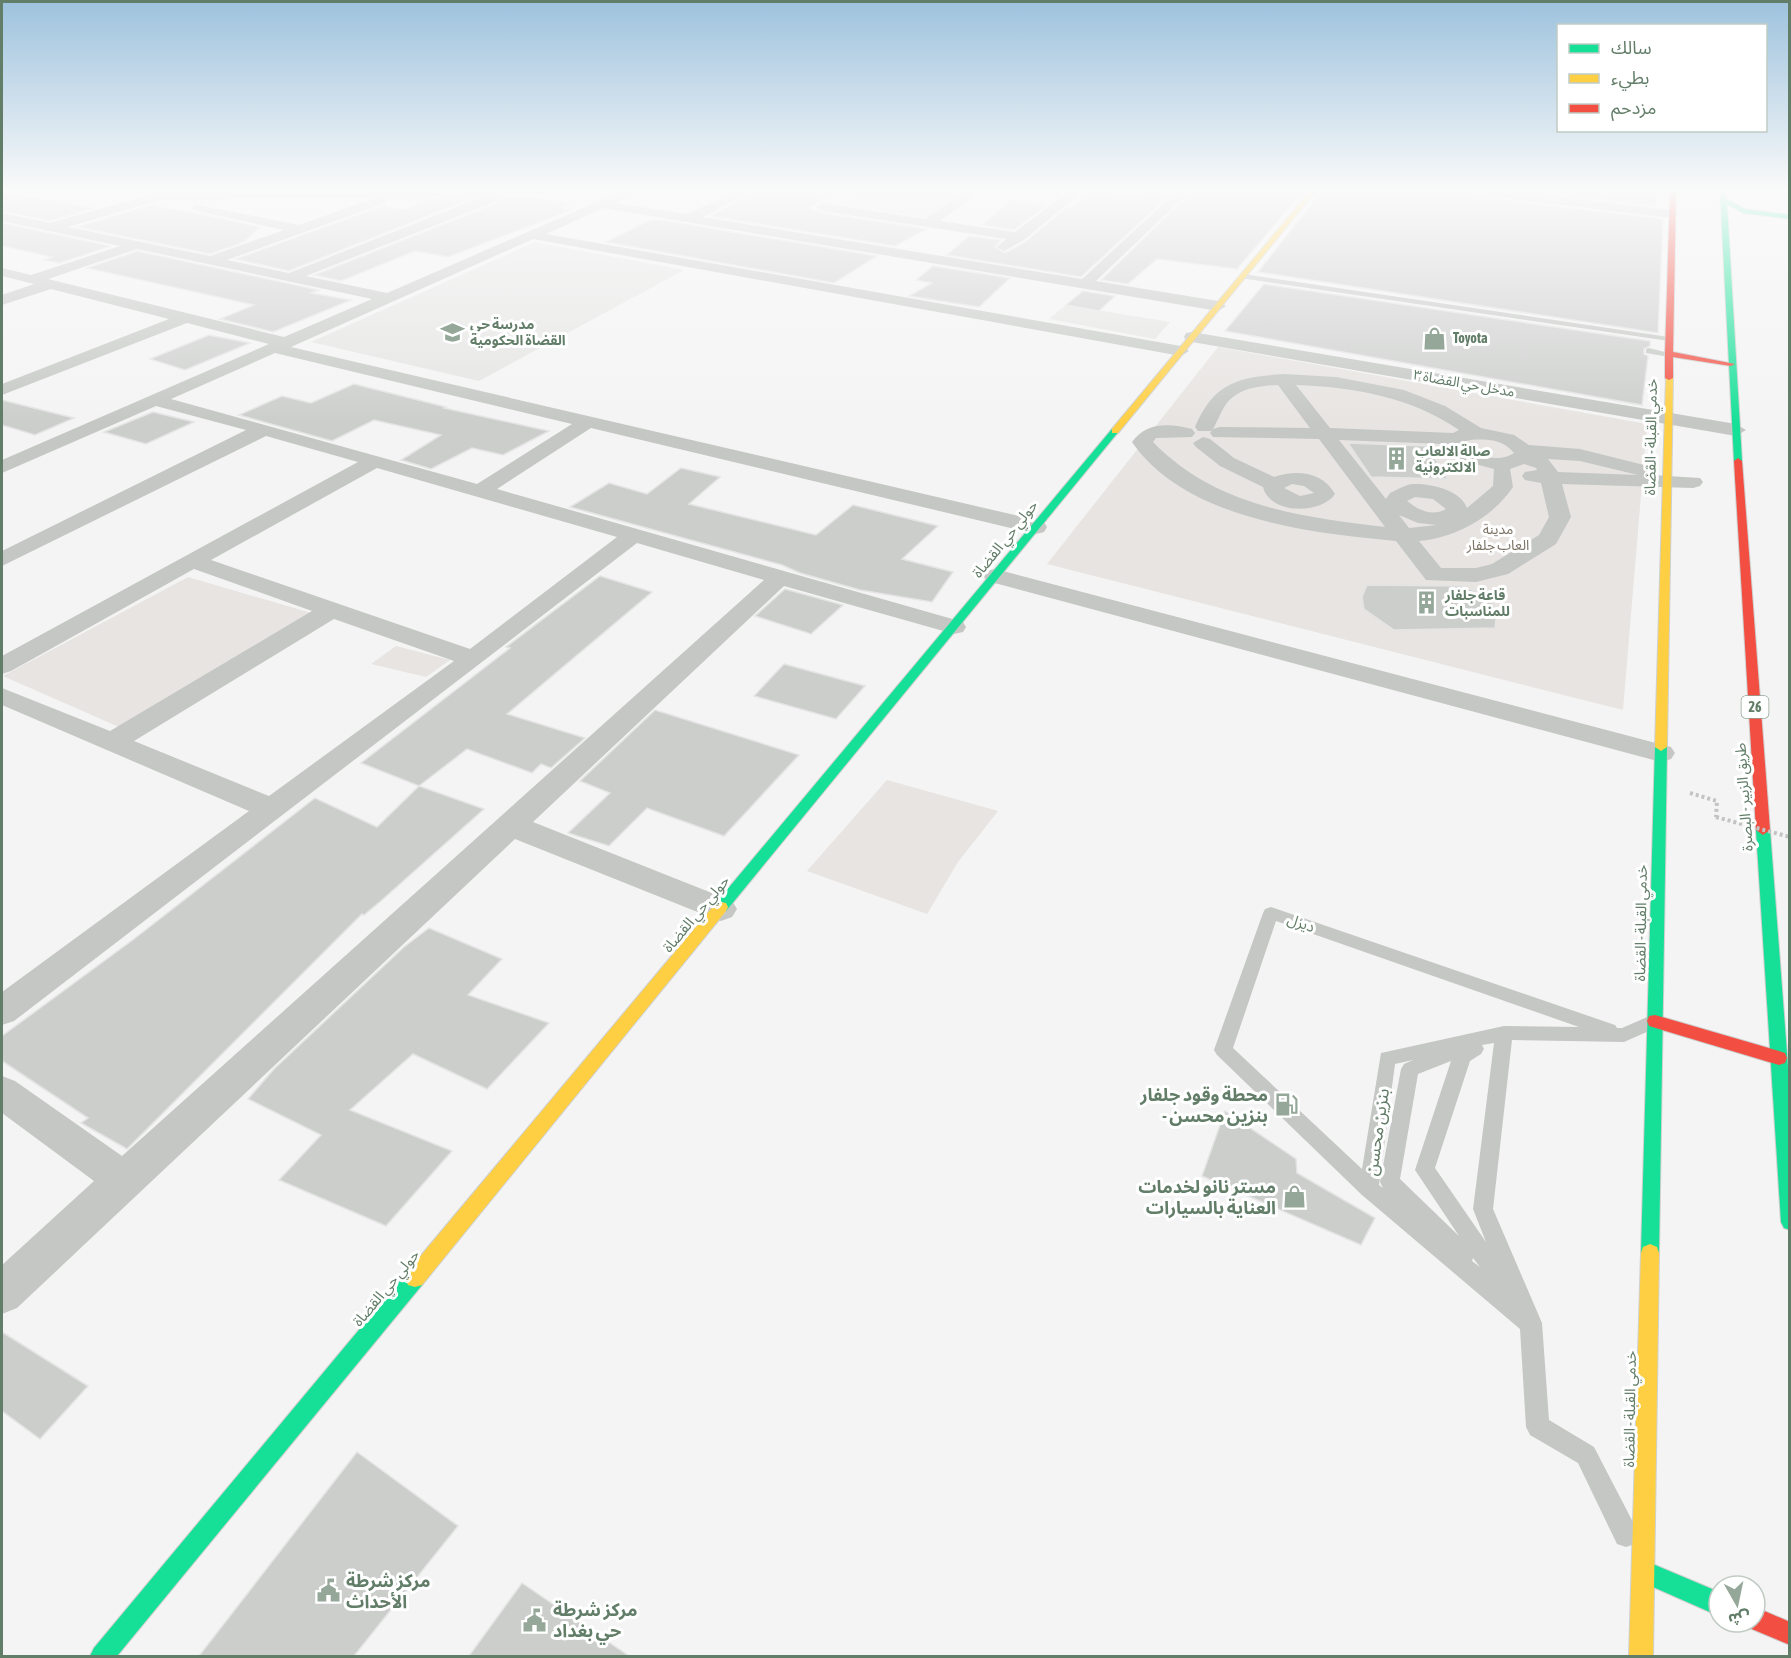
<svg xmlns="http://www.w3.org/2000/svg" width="1791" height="1658" font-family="'Asap Condensed','Noto Sans Arabic',sans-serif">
  <rect width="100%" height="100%" fill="#f5f4f4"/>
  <!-- built -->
  <g fill="#e4e5e3">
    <path d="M535 242 684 270 479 381 311 342Z"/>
    <path d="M1066 305 1170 322 1155 339 1049 319Z"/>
  </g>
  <!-- green -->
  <g fill="#e7e4e1">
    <path d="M865 191H965L928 218 841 204Z"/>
    <path d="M1218 347 1647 424 1623 710 1047 564Z"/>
    <path d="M188 577 311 613 119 727 3 676Z"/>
    <path d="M396 646 450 660 426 677 371 664Z"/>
    <path d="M887 780 998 811 958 862 927 914 807 871Z"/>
  </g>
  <!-- building -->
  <g fill="#cccecc" stroke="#e4e4e4" stroke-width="1.5">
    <path d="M756 191H838L808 208 823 213 927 229 895 246 710 216Z"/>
    <path d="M1093 191 1145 195V191H1174L1081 277 947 255 969 236 1001 240 995 247 1005 253 1025 242 1067 207 1071 208Z"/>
    <path d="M1192 191H1303L1237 269 1157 259 1128 284 1101 280Z"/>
    <path d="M1322 191H1469L1477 197 1663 219 1658 333 1258 272Z"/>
    <path d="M1523 191H1658L1655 206Z"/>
    <path d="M2 194 30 197 95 208 50 221 2 211Z"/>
    <path d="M475 197 289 271 235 259 383 206 403 210 435 198Z"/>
    <path d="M499 197H533L570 204 561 208 574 209 448 257 415 251 341 281 314 275 498 203Z"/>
    <path d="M1011 200 1047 205 1014 230 982 225Z"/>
    <path d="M151 205 205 215 260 227 244 242 210 254 77 227Z"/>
    <path d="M650 220H661L877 256 834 283 606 242Z"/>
    <path d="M2 223 111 246 60 263 44 260 52 257 2 246Z"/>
    <path d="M137 251 319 290 311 293 351 300 273 332 220 319 254 305 87 268Z"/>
    <path d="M933 266 1010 278 979 307 909 296 932 283 916 280Z"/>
    <path d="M1264 284 1650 341V346L1644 349V354L1648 356 1642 405 1225 331Z"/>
    <path d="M1083 291 1115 296 1099 311 1066 305Z"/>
    <path d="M209 335 250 343 185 370 150 359Z"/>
    <path d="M354 384 446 407 444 408 549 431 503 455 472 448 431 469 401 460 441 435 374 420 332 441 239 415 282 396 311 403Z"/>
    <path d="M2 400 74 418 35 435 2 425Z"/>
    <path d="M153 412 194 422 146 444 104 432Z"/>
    <path d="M1348 443 1427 446 1448 479 1371 477Z"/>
    <path d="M681 468 720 477 689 504 816 535 853 505 938 526 902 559 953 572 932 602 860 590 800 573 782 565 570 507 609 483 647 494Z"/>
    <path d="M600 576 652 592 507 714 585 738 551 768 541 764 532 773 467 749 419 786 361 763 510 648 506 647Z"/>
    <path d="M1367 585 1460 586 1482 593 1497 609 1495 628 1394 630 1364 609 1362 597Z"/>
    <path d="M785 589 843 605 811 634 755 616Z"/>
    <path d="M784 664 865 686 836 719 754 696Z"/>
    <path d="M655 710 799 755 724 836 647 808 609 846 568 833 610 793 580 781Z"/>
    <path d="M419 786 484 809 382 900 364 915 362 914 127 1149 81 1123 88 1118 2 1061V1036L134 939 315 798 377 827Z"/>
    <path d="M429 928 502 959 468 995 549 1023 487 1089 413 1054 350 1110 452 1151 386 1226 279 1180 321 1135 248 1099 274 1069 404 947Z"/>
    <path d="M1225 1111 1296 1159 1297 1173 1375 1218 1361 1245 1202 1176Z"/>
    <path d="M2 1332 88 1386 40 1439 2 1411Z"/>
    <path d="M357 1452 458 1526 354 1656H199Z"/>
    <path d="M522 1583 629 1656H469Z"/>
  </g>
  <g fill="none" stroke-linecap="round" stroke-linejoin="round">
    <defs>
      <g id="fast">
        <path d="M1720 191H1726V199L1745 209 1790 215V219L1743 213 1727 204 1742 461 1738 464 1734 461Z"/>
        <path d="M1112 429 1119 431 726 911H716L714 907 716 903Z"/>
        <path d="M1661 743 1667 747 1659 1253 1657 1259 1650 1262 1643 1259 1641 1253 1655 747Z"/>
        <path d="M1763 825 1770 830 1790 1093V1230L1784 1228 1781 1222 1756 830Z"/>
        <path d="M415 1269 422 1271 425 1278 422 1285 117 1656H90L94 1648 408 1271Z"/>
        <path d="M1643 1560 1719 1592V1616L1635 1579 1632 1571 1635 1563Z"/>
      </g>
      <g id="slow">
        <path d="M1310 191H1316L1118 433H1112V429Z"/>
        <path d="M1666 376 1673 378 1667 747 1661 751 1655 747Z"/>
        <path d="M721 902 726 903 728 907 726 911 422 1285 415 1287 408 1285 405 1278 408 1271 716 903Z"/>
        <path d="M1650 1244 1657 1247 1659 1253 1653 1656H1629L1641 1253 1643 1247Z"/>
      </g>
      <g id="jam">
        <path d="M1670 191H1676L1673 352 1735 364 1731 366 1673 357V378L1669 380 1665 378V354Z"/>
        <path d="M1738 458 1742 461 1770 830 1763 835 1756 830 1734 461Z"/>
        <path d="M1655 1015 1779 1051 1785 1053 1787 1058 1785 1063 1779 1065 1649 1026 1647 1021 1649 1016Z"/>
        <path d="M1755 1607 1790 1622V1645L1747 1627 1745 1622H1755Z"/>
      </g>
    </defs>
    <!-- fast casing -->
    <use href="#fast" stroke="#ced0cf" stroke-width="2"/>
    <!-- slow casing -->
    <use href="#slow" stroke="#ced0cf" stroke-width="2"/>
    <!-- jam casing -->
    <use href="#jam" stroke="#ced0cf" stroke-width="2"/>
    <!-- path -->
    <path stroke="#c1c4c2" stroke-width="4" stroke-dasharray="3 3" stroke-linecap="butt" d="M1690 793 1717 801 1716 817"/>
    <!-- lane -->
    <g fill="#c4c7c4" fill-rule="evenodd">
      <path d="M1243 274 1669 337 1673 339 1669 341 1240 278Z"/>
      <path d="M1649 348 1673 354 1669 357 1646 353V349Z"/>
      <path d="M1271 907 1615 1025 1617 1028H1622L1652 1015 1658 1017 1661 1022 1658 1027 1624 1042 1512 1040 1493 1209 1542 1323 1549 1420 1594 1447 1635 1526 1638 1535 1635 1544 1626 1547 1617 1544 1578 1463 1530 1435 1526 1427 1520 1329 1362 1195 1217 1055 1214 1050 1263 913 1265 909ZM1276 921 1579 1027 1504 1026 1381 1053 1362 1169 1233 1048ZM1494 1043 1473 1209 1486 1242 1435 1168 1470 1061 1481 1054 1484 1049 1482 1045ZM1413 1060 1404 1064 1401 1069 1380 1182 1383 1188 1379 1185 1395 1064ZM1451 1061 1415 1170 1459 1236 1400 1179 1418 1074ZM1473 1258 1480 1267 1472 1261Z"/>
    </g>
    <!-- street -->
    <g fill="#c4c7c4" fill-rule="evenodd">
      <path d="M163 191H545L539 195H497V201L306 276 387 293 622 191H638L616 203 687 214 737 191H752L703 217 1082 279 1177 191H1190L1096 281 1218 301 1226 306 1218 311 603 208 546 234 1181 346 1189 351 1181 356 533 239 291 347 1036 520 1044 522 1047 527 1044 532 1036 534 591 428 497 489 963 622 966 627 963 632 954 634 784 586 533 822 732 901 737 909 732 917 721 921 710 917 515 839 17 1308 2 1314V1265L94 1181 2 1113V1076L15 1081 122 1156 764 580 637 543 14 1021 2 1025V992L249 811 2 705V688L110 731 312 611 194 569 11 671 2 674V656L358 462 266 436 2 566V551L246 430 156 406 2 473V460L269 344 187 323 2 395V384L169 319 51 289 2 305V295L34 284 2 276V268L31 275 120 246 2 221V213L50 223ZM487 195 289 273 227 260 385 203 386 200 383 197ZM377 197 299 225 193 204V210L284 230 210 256 68 227 159 200ZM137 249 372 299 284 337 48 279ZM275 353 572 424 477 484 171 399ZM377 468 617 537 470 649 211 560ZM334 619 454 661 269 796 134 741Z"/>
      <path d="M967 191H981L940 221 1015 232 1069 191H1083L1024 240 1004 251 997 247 1006 239 823 211 816 207 823 203 925 219Z"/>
      <path d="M1471 191H1506L1672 210 1679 214 1672 218 1477 195Z"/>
      <path d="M1192 332 1736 424 1746 430 1736 436 1186 341 1184 337 1186 333Z"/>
      <path d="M1284 374 1336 377 1404 390 1445 406 1481 428 1514 435 1529 445 1580 449 1652 467 1655 471 1652 475 1700 478 1703 482 1700 486 1693 488 1562 484 1571 517 1556 544 1508 574 1476 582 1426 580 1396 541C1310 533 1185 519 1132 442 1146 422 1169 423 1192 429L1195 433 1192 437 1156 438 1153 442C1215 506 1300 517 1385 527L1319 439 1213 437 1210 433 1213 429 1220 427 1310 428 1278 385C1256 386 1234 389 1223 409 1219 416 1216 424 1212 431H1198L1195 427C1214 382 1239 377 1284 374ZM1296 385C1354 387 1411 397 1459 430L1453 433 1330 428ZM1339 440 1444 444 1460 460 1494 469 1493 486 1467 508C1461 490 1430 483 1412 484 1405 485 1397 490 1390 493L1386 499ZM1470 440C1486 439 1503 439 1514 453 1500 463 1472 457 1464 442ZM1548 459 1580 461 1638 475 1558 472ZM1524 464 1536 468 1537 470 1525 472 1522 476 1525 480 1541 483 1549 517 1539 535 1492 564 1476 568H1441L1419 541C1455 538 1493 517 1513 487L1510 469ZM1415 497 1433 499 1446 509C1432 517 1418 510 1407 501ZM1399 515 1418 523 1437 525 1409 528Z"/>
      <path d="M1203 437 1210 439 1234 458 1274 477C1297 469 1323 472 1335 494 1321 515 1269 514 1263 487L1220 466 1196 447 1193 443ZM1292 484 1304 486 1314 493 1300 496 1284 488Z"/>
      <path d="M995 569 1671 747 1675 753 1671 759 1661 762 987 581 983 576 987 571Z"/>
    </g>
    <!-- fast -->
    <use href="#fast" fill="#16e098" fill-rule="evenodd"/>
    <!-- slow -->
    <use href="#slow" fill="#ffcf43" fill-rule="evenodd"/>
    <!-- jam -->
    <use href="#jam" fill="#f24e42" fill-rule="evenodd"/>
    <!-- path-bridge -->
    <path stroke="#c1c4c2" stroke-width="4" stroke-dasharray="3 3" stroke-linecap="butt" d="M1716 817 1790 837"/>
  </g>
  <!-- sky -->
  <linearGradient id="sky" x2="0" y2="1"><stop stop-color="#9dc2dd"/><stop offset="0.45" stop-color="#fafafa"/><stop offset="1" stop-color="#fafafa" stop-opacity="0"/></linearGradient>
  <rect width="1791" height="423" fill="url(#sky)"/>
  <!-- icons -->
  <defs>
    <symbol id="school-bare" viewBox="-9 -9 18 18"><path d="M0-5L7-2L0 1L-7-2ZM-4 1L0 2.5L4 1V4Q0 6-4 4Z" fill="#95a799" stroke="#fff" stroke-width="2.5" paint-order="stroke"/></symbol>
    <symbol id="shop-bare" viewBox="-9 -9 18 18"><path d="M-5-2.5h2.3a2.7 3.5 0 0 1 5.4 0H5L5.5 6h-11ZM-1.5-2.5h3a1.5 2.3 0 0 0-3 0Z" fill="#95a799" stroke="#fff" stroke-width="2.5" paint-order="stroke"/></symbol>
    <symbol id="building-bare" viewBox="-9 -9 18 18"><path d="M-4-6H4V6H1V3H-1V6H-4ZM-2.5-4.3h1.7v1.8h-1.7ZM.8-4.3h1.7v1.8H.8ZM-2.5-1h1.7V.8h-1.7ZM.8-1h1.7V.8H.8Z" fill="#95a799" stroke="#fff" stroke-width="2.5" paint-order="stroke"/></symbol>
    <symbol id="fuel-bare" viewBox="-9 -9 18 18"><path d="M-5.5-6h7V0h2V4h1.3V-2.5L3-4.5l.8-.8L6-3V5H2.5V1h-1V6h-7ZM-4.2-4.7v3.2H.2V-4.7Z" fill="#95a799" stroke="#fff" stroke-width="2.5" paint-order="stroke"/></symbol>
    <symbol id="civic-bare" viewBox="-9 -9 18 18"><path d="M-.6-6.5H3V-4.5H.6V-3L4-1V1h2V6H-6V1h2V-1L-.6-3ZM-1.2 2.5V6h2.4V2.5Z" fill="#95a799" stroke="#fff" stroke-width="2.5" paint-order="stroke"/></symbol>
  </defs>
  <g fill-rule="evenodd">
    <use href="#school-bare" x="436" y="316" width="33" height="33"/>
    <use href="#shop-bare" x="1418" y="322" width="33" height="33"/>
    <use href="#building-bare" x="1380" y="442" width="33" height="33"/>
    <use href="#building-bare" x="1410" y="586" width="33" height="33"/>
    <use href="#fuel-bare" x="1270" y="1088" width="33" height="33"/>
    <use href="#shop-bare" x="1278" y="1180" width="33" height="33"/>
    <use href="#civic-bare" x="312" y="1574" width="33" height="33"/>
    <use href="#civic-bare" x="518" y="1604" width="33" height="33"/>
  </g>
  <g text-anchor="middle" stroke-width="6" stroke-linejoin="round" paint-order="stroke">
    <!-- far-poi labels -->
    <g font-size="14" font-weight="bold" fill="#627d68" stroke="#fff" text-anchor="start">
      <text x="470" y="329">مدرسة حي<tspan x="470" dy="16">القضاة الحكومية</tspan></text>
      <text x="1453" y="343">Toyota</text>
      <text x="1415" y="456">صالة الالعاب<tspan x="1415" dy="16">الالكترونية</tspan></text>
      <text x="1445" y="600">قاعة جلفار<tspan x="1445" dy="16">للمناسبات</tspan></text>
    </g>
    <!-- far-street labels -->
    <g font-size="14" fill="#627d68" stroke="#fff">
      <text transform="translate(1464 383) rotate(10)" y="5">مدخل حي القضاة ٣</text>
    </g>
    <!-- far-park labels -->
    <g font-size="14" fill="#7b7265" stroke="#fff">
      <text x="1498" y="534">مدينة<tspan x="1498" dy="16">العاب جلفار</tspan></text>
    </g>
    <!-- shield labels -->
    <rect fill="#fff" stroke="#91a495" stroke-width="1.5" x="1741.5" y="696" width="27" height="22" rx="4.5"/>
    <g font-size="14" font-weight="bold" fill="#627d68">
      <text x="1755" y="712">26</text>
    </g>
    <!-- street labels -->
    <g font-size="15" fill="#627d68" stroke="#fff">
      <text transform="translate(1651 437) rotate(-89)" y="5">خدمي القبلة - القضاة</text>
      <text transform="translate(1005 539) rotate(-51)" y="5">حولي حي القضاة</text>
      <text transform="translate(1744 797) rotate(-94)" y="5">طريق الزبير - البصرة</text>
      <text transform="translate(696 914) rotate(-50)" y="5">حولي حي القضاة</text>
      <text transform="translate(1301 923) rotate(19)" y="5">ديزل</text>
      <text transform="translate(1641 923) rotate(-89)" y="5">خدمي القبلة - القضاة</text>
      <text transform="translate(386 1288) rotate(-50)" y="5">حولي حي القضاة</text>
      <text transform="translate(1630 1409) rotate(-89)" y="5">خدمي القبلة - القضاة</text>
    </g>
    <!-- near-poi labels -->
    <g font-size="18" font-weight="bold" fill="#627d68" stroke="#fff" text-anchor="end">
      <text x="1268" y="1101">محطة وقود جلفار<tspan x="1268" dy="21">- بنزين محسن</tspan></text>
      <text x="1276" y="1193">مستر نانو لخدمات<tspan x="1276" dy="21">العناية بالسيارات</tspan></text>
      <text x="346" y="1587" text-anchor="start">مركز شرطة<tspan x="346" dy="21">الأحداث</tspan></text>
      <text x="553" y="1616" text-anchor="start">مركز شرطة<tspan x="553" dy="21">حي بغداد</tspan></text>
    </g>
    <!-- near-street labels -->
    <g font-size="18" fill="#627d68" stroke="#fff">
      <text transform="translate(1377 1132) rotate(-82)" y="6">بنزين محسن</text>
    </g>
  </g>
  <!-- border -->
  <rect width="1791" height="1658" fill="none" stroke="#627d68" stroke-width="6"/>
  <!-- legend -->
  <rect x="1557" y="24" width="210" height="108" fill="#ffffff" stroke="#c0cbc3" stroke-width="1.5"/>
  <rect x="1569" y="44" width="30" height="9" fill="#16e098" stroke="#c0cbc3" stroke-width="1.5"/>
  <text x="1611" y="54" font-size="18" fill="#627d68">سالك</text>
  <rect x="1569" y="74" width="30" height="9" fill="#ffcf43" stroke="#c0cbc3" stroke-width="1.5"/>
  <text x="1611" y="84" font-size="18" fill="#627d68">بطيء</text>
  <rect x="1569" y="104" width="30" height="9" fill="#f24e42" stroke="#c0cbc3" stroke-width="1.5"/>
  <text x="1611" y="114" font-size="18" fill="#627d68">مزدحم</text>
  <!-- north arrow -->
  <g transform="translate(1737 1604) rotate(171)"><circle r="28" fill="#ffffff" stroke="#c0cbc3" stroke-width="1.5"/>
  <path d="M0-4.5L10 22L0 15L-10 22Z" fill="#95a799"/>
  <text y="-9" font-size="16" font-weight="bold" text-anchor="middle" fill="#627d68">ش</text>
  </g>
</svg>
